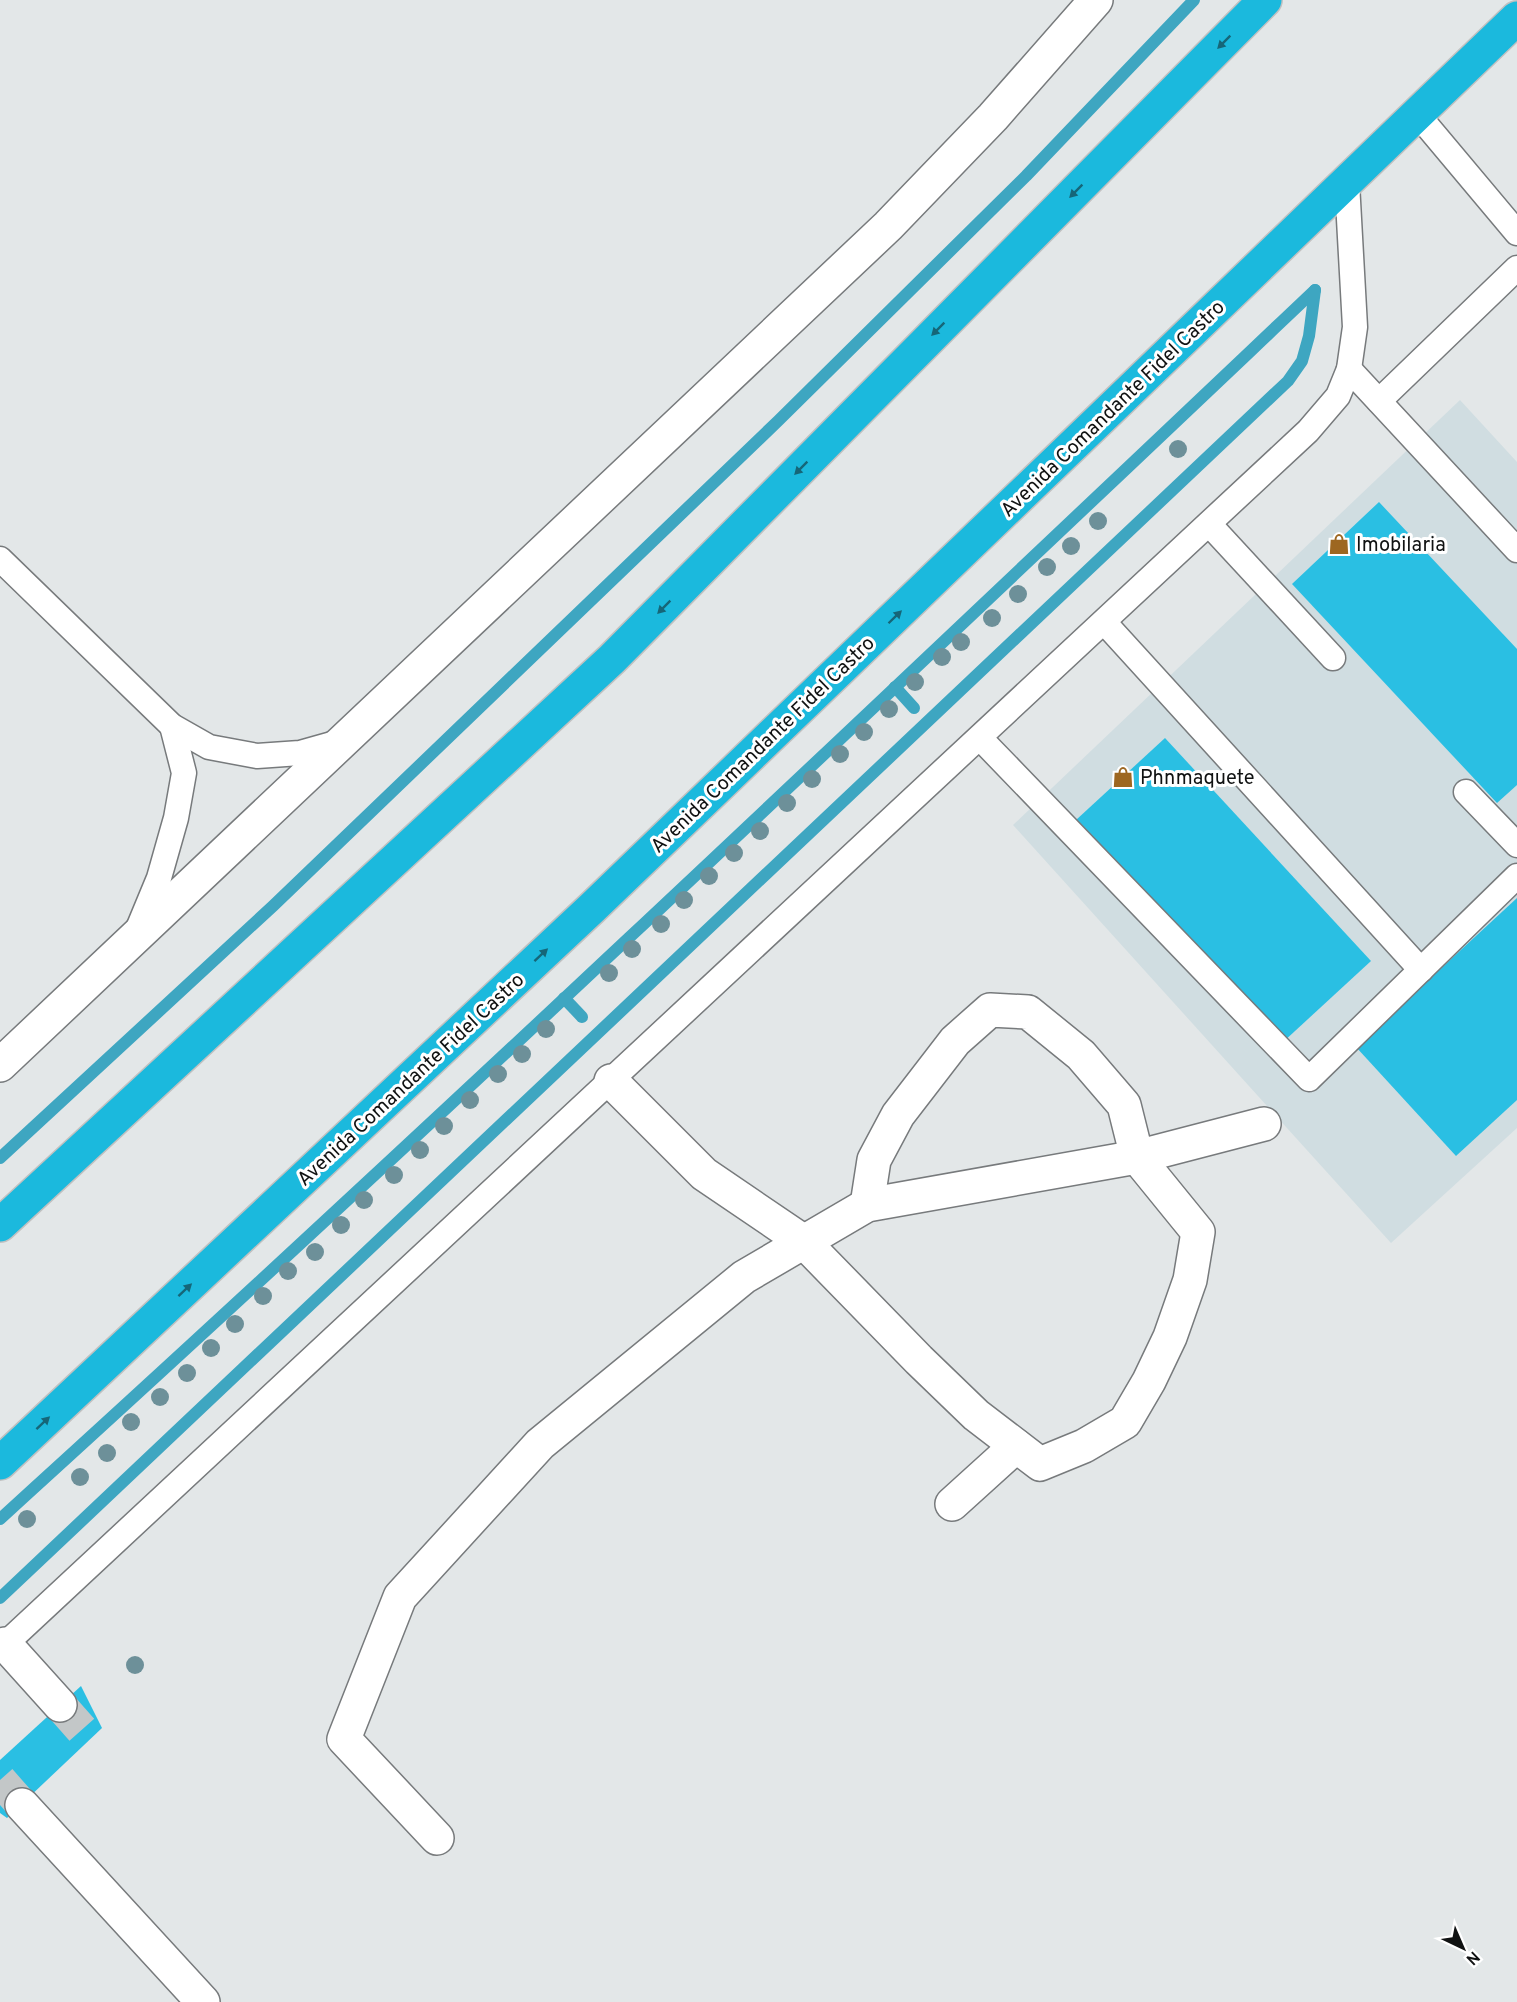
<svg xmlns="http://www.w3.org/2000/svg" width="1517" height="2002" font-family="Overpass,sans-serif">
  <rect width="100%" height="100%" fill="#e3e7e8"/>
  <!-- built -->
  <path fill="#d0dde1" d="M1460 400 1517 462V1128L1391 1243 1013 825Z"/>
  <g fill="none" stroke-linecap="round" stroke-linejoin="round">
    <!-- stream -->
    <g stroke="#3ea6c1" stroke-width="12">
      <path d="M895 687 914 708"/>
      <path d="M564 998 582 1017"/>
      <path d="M0 1158 273 906 778 421 1026 176 1194 0"/>
      <path d="M0 1519C444 1116 879 703 1315 290"/>
      <path d="M0 1598 1288 381 1302 361 1309 336 1315 290"/>
    </g>
  </g>
  <!-- building -->
  <g fill="#2abfe3">
    <path d="M1379 502 1517 649V785L1497 803 1292 584Z"/>
    <path d="M1165 738 1371 961 1282 1043 1076 820Z"/>
    <path d="M1517 898V1100L1456 1156 1356 1047Z"/>
    <path d="M81 1686 102 1728 7 1818 0 1813V1760Z"/>
  </g>
  <g fill="none" stroke-linecap="round" stroke-linejoin="round">
    <!-- minor-tunnel -->
    <g stroke="#c3c7c8" stroke-width="33" stroke-dasharray="33 16" stroke-linecap="butt">
      <path d="M60 1705 90 1739"/>
      <path d="M0 1780 22 1805"/>
    </g>
    <defs>
      <g id="service">
        <path d="M1418 115 1517 233"/>
        <path d="M1349 369 1517 550"/>
        <path d="M1379 401 1517 268"/>
        <path d="M1209 524 1333 658"/>
        <path d="M0 559 172 726 209 747 257 756 300 753 339 742"/>
        <path d="M1104 622 1421 970"/>
        <path d="M980 738 1309 1079 1517 876"/>
        <path d="M1466 792 1517 845"/>
        <path d="M137 931 159 878 176 818 184 773 172 726"/>
        <path d="M0 1649 1308 431 1338 396 1349 369 1355 327 1347 183"/>
      </g>
      <g id="minor">
        <path d="M0 1065 888 226 993 117 1096 0"/>
        <path d="M611 1081 704 1174 804 1242 919 1360 976 1415 1040 1464 1084 1446 1125 1422 1149 1381 1170 1337 1190 1280 1198 1232 1137 1157 1124 1105 1081 1055 1028 1012 990 1010 955 1041 898 1115 874 1160 867 1205"/>
        <path d="M952 1504 1016 1446"/>
        <path d="M5 1644 60 1705"/>
        <path d="M22 1805 203 2002"/>
        <path d="M437 1838 344 1739 400 1597 540 1444 744 1277 867 1205 1137 1157 1264 1124"/>
      </g>
      <g id="motorway">
        <path d="M0 1225 612 659 1265 0"/>
        <path d="M0 1463 592 908 1517 18"/>
      </g>
    </defs>
    <!-- service casing -->
    <use href="#service" stroke="#777a7c" stroke-width="27"/>
    <!-- minor casing -->
    <use href="#minor" stroke="#777a7c" stroke-width="36"/>
    <!-- motorway casing -->
    <use href="#motorway" stroke="#c1c1c1" stroke-width="36"/>
    <!-- service -->
    <use href="#service" stroke="#fff" stroke-width="24"/>
    <!-- minor -->
    <use href="#minor" stroke="#fff" stroke-width="33"/>
    <!-- motorway -->
    <use href="#motorway" stroke="#1bb9dd" stroke-width="33"/>
  </g>
  <!-- trees -->
  <g fill="#6d9099">
    <circle cx="1178" cy="449" r="9"/>
    <circle cx="1098" cy="521" r="9"/>
    <circle cx="1071" cy="546" r="9"/>
    <circle cx="1047" cy="567" r="9"/>
    <circle cx="1018" cy="594" r="9"/>
    <circle cx="992" cy="618" r="9"/>
    <circle cx="961" cy="642" r="9"/>
    <circle cx="942" cy="657" r="9"/>
    <circle cx="915" cy="682" r="9"/>
    <circle cx="889" cy="709" r="9"/>
    <circle cx="864" cy="732" r="9"/>
    <circle cx="840" cy="754" r="9"/>
    <circle cx="812" cy="779" r="9"/>
    <circle cx="787" cy="803" r="9"/>
    <circle cx="760" cy="831" r="9"/>
    <circle cx="734" cy="853" r="9"/>
    <circle cx="709" cy="876" r="9"/>
    <circle cx="684" cy="900" r="9"/>
    <circle cx="661" cy="924" r="9"/>
    <circle cx="632" cy="949" r="9"/>
    <circle cx="609" cy="973" r="9"/>
    <circle cx="546" cy="1029" r="9"/>
    <circle cx="522" cy="1054" r="9"/>
    <circle cx="498" cy="1074" r="9"/>
    <circle cx="470" cy="1100" r="9"/>
    <circle cx="444" cy="1126" r="9"/>
    <circle cx="420" cy="1150" r="9"/>
    <circle cx="394" cy="1175" r="9"/>
    <circle cx="364" cy="1200" r="9"/>
    <circle cx="341" cy="1225" r="9"/>
    <circle cx="315" cy="1252" r="9"/>
    <circle cx="288" cy="1271" r="9"/>
    <circle cx="263" cy="1296" r="9"/>
    <circle cx="235" cy="1324" r="9"/>
    <circle cx="211" cy="1348" r="9"/>
    <circle cx="187" cy="1373" r="9"/>
    <circle cx="160" cy="1397" r="9"/>
    <circle cx="131" cy="1422" r="9"/>
    <circle cx="107" cy="1453" r="9"/>
    <circle cx="80" cy="1477" r="9"/>
    <circle cx="27" cy="1519" r="9"/>
    <circle cx="135" cy="1665" r="9"/>
  </g>
  <!-- one-way arrows -->
  <defs><path id="oneway-solid" d="M-6-.8H1V-3.2L6.5 0L1 3.2V.8H-6Z" transform="scale(1.5)"/></defs>
  <g fill="#166678">
    <use href="#oneway-solid" transform="translate(1224 42) rotate(135)"/>
    <use href="#oneway-solid" transform="translate(1076 191) rotate(135)"/>
    <use href="#oneway-solid" transform="translate(938 329) rotate(135)"/>
    <use href="#oneway-solid" transform="translate(801 468) rotate(135)"/>
    <use href="#oneway-solid" transform="translate(664 607) rotate(135)"/>
    <use href="#oneway-solid" transform="translate(895 617) rotate(-44)"/>
    <use href="#oneway-solid" transform="translate(541 955) rotate(-43)"/>
    <use href="#oneway-solid" transform="translate(185 1290) rotate(-43)"/>
    <use href="#oneway-solid" transform="translate(43 1423) rotate(-43)"/>
  </g>
  <!-- icons -->
  <defs>
    <symbol id="shop-bare" viewBox="-9 -9 18 18"><path d="M-5-2.5h2.3a2.7 3.5 0 0 1 5.4 0H5L5.5 6h-11ZM-1.5-2.5h3a1.5 2.3 0 0 0-3 0Z" fill="#9d6721" stroke="#fff" stroke-width="2.5" paint-order="stroke"/></symbol>
  </defs>
  <g fill-rule="evenodd">
    <use href="#shop-bare" x="1324" y="529" width="30" height="30"/>
    <use href="#shop-bare" x="1108" y="762" width="30" height="30"/>
  </g>
  <g text-anchor="middle" stroke-width="6" stroke-linejoin="round" paint-order="stroke">
    <!-- street labels -->
    <g font-size="20" fill="#101212" stroke="#fff">
      <text transform="translate(1112 408) rotate(-44)" y="7">Avenida Comandante Fidel Castro</text>
      <text transform="translate(762 744) rotate(-44)" y="7">Avenida Comandante Fidel Castro</text>
      <text transform="translate(410 1079) rotate(-43)" y="7">Avenida Comandante Fidel Castro</text>
    </g>
    <!-- poi labels -->
    <g font-size="20" fill="#101212" stroke="#fff" text-anchor="start">
      <text x="1356" y="551">Imobilaria</text>
      <text x="1140" y="784">Phnmaquete</text>
    </g>
  </g>
  <!-- north arrow -->
  <g transform="translate(1463 1948) rotate(136)" stroke="#ffffff" stroke-width="4.5" paint-order="stroke">
  <path d="M0-4.5L10 22L0 15L-10 22Z" fill="#101212"/>
  <text y="-9" font-size="16" font-weight="bold" text-anchor="middle" fill="#101212">N</text>
  </g>
</svg>
